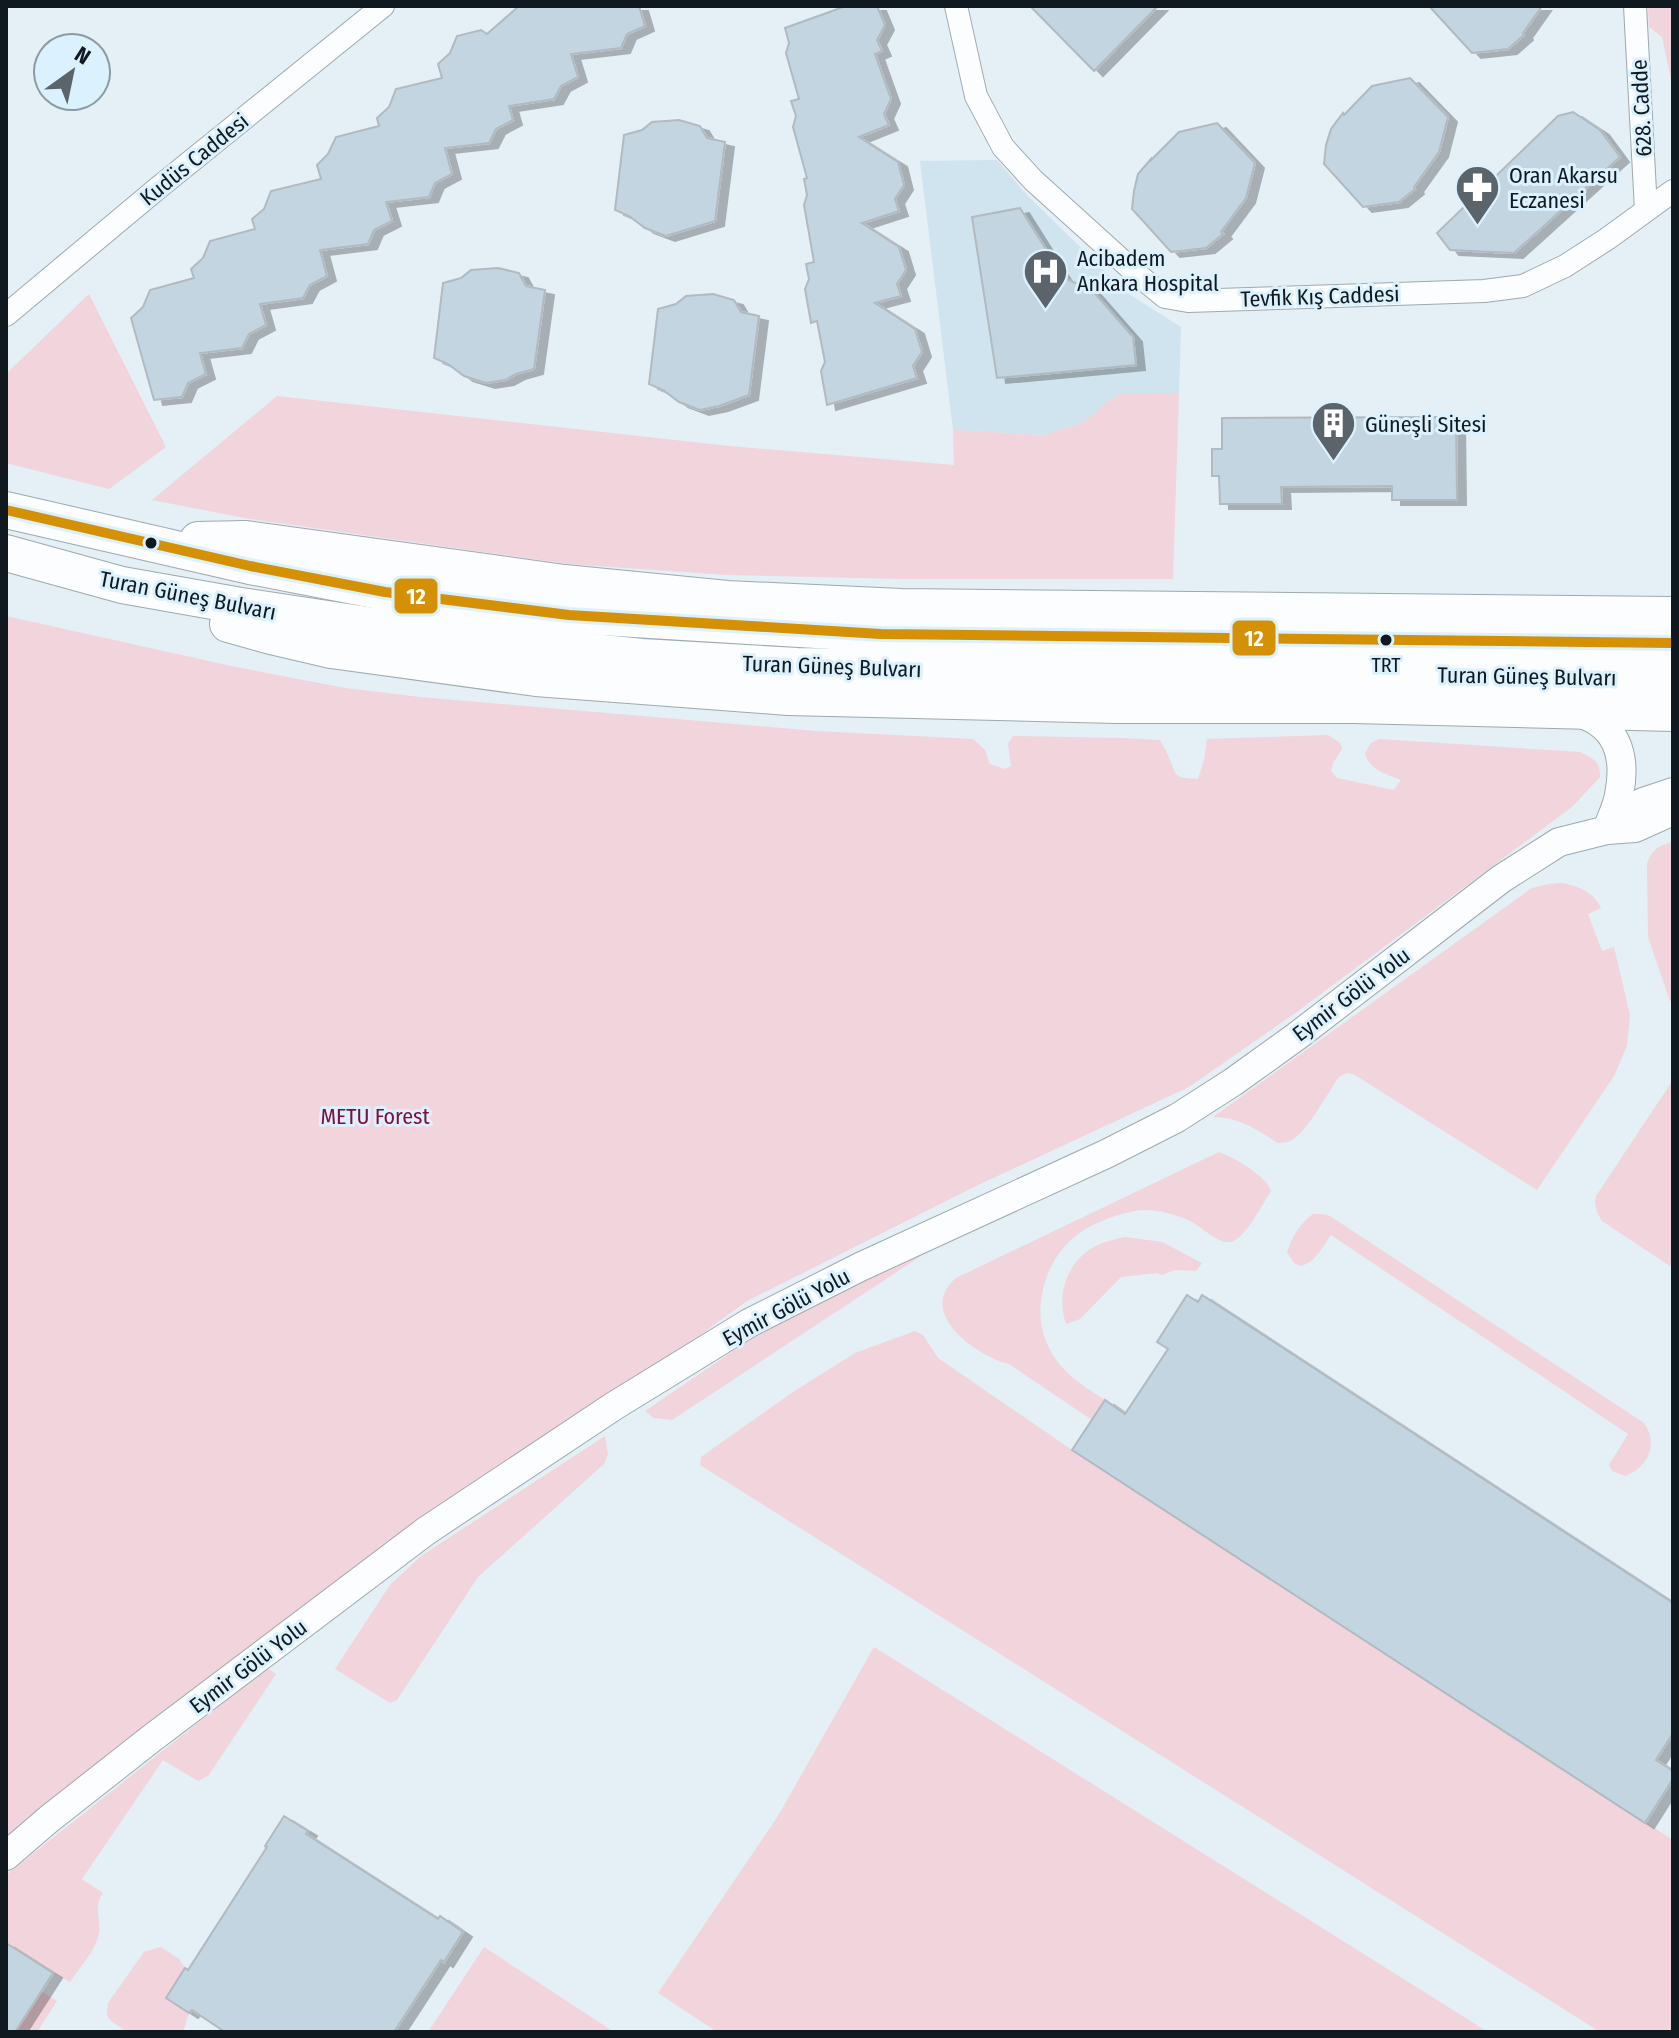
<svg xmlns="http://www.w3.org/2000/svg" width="1679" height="2038" font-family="'Fira Sans Condensed',sans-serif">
  <defs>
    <filter id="shadow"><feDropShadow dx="9" dy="5" stdDeviation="0" flood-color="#0004"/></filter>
  </defs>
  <rect width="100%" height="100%" fill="#e4eff6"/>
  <!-- built -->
  <path fill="#d0e4ef" d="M997 160 1026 194 1127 293 1181 327 1179 394H1121L1107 402 1084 422 1045 435 953 430 920 161Z"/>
  <!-- green -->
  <g fill="#f1d4dc">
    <path d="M1648 6H1673V89L1662 37 1649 27Z"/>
    <path d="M89 294 166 447 109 489 6 463V374Z"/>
    <path d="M1121 394H1179L1173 579H901L727 575 569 564 250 519 152 500 277 396 729 446 954 465 953 430 1045 435 1084 422 1107 402Z"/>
    <path d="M6 616 236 667 345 688 420 697 816 731 973 739 985 750 990 764 1004 769 1011 766 1008 744 1013 736 1122 738 1160 740C1163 746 1167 752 1169 758 1178 779 1174 777 1198 779L1204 760 1207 739 1328 735 1340 743 1342 749 1333 763 1331 771 1337 778 1394 790 1401 780C1386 774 1369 770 1365 753L1371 743 1379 739 1580 752C1593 759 1600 760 1600 777L1572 807 1298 1011 1189 1087 976 1186 747 1301 317 1613 6 1856Z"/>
    <path d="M1673 842V1003L1670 1001 1648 937 1647 864C1652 849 1658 846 1673 842Z"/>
    <path d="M1562 883C1578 886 1595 893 1601 908L1588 914 1602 951 1614 947 1630 1015 1627 1046 1614 1076 1537 1190 1355 1075C1348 1072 1344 1073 1338 1078 1328 1093 1309 1127 1296 1137 1291 1142 1285 1143 1278 1143 1257 1130 1239 1117 1213 1117L1532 888 1549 884Z"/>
    <path d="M1673 1080V1268L1602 1221 1597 1212 1595 1203 1596 1196Z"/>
    <path d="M1219 1152C1233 1157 1267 1176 1271 1191 1263 1203 1244 1241 1230 1242 1217 1243 1203 1228 1192 1222 1178 1215 1161 1210 1145 1210 1135 1210 1125 1213 1115 1216 1100 1221 1084 1228 1072 1239 1044 1264 1031 1311 1048 1346 1060 1372 1082 1385 1105 1400L1092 1420 1009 1364C977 1356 915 1313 956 1278Z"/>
    <path d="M1313 1214H1322L1330 1216 1644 1423C1659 1443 1648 1468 1625 1476L1612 1471 1609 1465 1628 1434 1331 1235C1322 1247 1316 1263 1300 1266L1294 1263 1287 1252C1292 1237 1300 1223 1313 1214Z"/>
    <path d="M1125 1237 1162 1242 1202 1263 1196 1271 1175 1270 1162 1275 1157 1273 1121 1277 1080 1319 1066 1324C1056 1295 1067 1262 1094 1247 1104 1242 1114 1239 1125 1237Z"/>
    <path d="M930 1250 672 1420 654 1418 645 1411 770 1326Z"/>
    <path d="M915 1331 923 1335 938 1358 1072 1450 1673 1840V2032H1600L700 1465 701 1457 793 1392 855 1353Z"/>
    <path d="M605 1436 608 1454 604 1464 478 1577 397 1700 390 1703 335 1669 390 1585 421 1556Z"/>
    <path d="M874 1647 1488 2032H717L658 1993 778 1816Z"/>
    <path d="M267 1668 276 1674 208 1776 198 1781 163 1760 82 1879 103 1893C92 1908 103 1921 98 1937 93 1954 79 1968 70 1982L53 1973 6 1943V1875Z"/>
    <path d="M161 1947 179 1959 185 1968 166 1998 189 2013 183 2032H127L111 2021 107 2015 108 2003 144 1952Z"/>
    <path d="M484 1947 614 2032H428Z"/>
    <path d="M41 1991 57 2001 37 2032H15Z"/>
  </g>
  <!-- building -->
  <g fill="#c2d5e1" stroke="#b1bac0" stroke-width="2" filter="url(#shadow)">
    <path d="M519 6H639L645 26 627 34 621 48 571 54 578 77 561 86 554 99 509 106 513 120 496 129 489 143 445 148 452 174 435 183 429 197 386 202 392 221 374 230 368 244 320 250 327 276 310 285 303 298 260 304 266 325 249 334 242 348 200 353 206 374 188 383 182 397 154 400 131 318 143 307 150 290 194 278 191 269 203 258 210 241 255 229 252 219 264 209 271 191 321 179 317 165 328 154 336 137 379 126 377 118 389 107 396 89 442 78 438 64 450 53 457 36 481 30 487 34Z"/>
    <path d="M846 6H877L885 25 877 40 882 51 875 54 891 99 884 114 889 125 859 137 898 162 904 185 895 199 899 211 862 223 899 247 906 270 897 284 901 296 875 303 915 329 922 352 913 366 917 378 827 405 821 371 825 362 817 321 811 323 805 289 809 279 806 264 814 262 804 205 807 195 804 179 807 178 793 127 796 116 791 101 799 99 786 53 789 43 785 28Z"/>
    <path d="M1030 6H1158L1094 71Z"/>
    <path d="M1429 6H1542L1523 33 1524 35 1508 49 1472 53Z"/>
    <path d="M1410 78 1448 117 1439 152 1414 187 1415 189 1399 202 1363 207 1324 164 1326 145 1331 129 1343 113 1344 115 1372 86Z"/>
    <path d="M1573 112 1600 130 1620 157 1514 253 1450 250 1437 233 1558 116Z"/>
    <path d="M679 120 700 126 707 138 725 142 715 221 666 236 645 228 629 216 615 210 624 135 642 130 652 122Z"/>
    <path d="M1217 123 1255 163 1246 198 1221 232 1223 234 1206 248 1171 252 1132 209 1134 191 1138 174 1151 159V160L1179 132Z"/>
    <path d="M1020 208 1064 278 1092 290 1133 337 1136 365 997 378 972 217Z"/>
    <path d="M498 268 519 273 526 286 545 290 534 369 516 374 505 380 486 383 464 376 448 364 434 358 443 283 461 278 471 270Z"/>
    <path d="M713 294 734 300 741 312 759 316 749 395 719 406 700 410 679 402 663 390 649 384 658 309 676 304 686 296Z"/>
    <path d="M1456 417 1457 500H1392V486L1281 487 1282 504H1220L1219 476H1212V449H1222V418Z"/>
    <path d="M1187 1295 1198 1302 1202 1295 1673 1603V1733L1656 1760 1673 1771V1779L1645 1823 1072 1450 1105 1400 1125 1414 1168 1349 1157 1342Z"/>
    <path d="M284 1816 308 1831 306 1834 438 1919 440 1916 463 1932 444 1962 441 1960 394 2032H225L192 2010 189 2013 166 1998 185 1968 188 1970 267 1847 265 1846Z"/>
    <path d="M6 1943 53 1973 15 2032H6Z"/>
  </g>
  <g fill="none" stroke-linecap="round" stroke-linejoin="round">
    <defs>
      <g id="minor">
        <path d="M956 6 976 96 1003 147 1033 180 1138 275 1165 297 1188 301 1484 291 1523 286 1565 266 1607 239 1673 191"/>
        <path d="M1635 6 1646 210"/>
        <path d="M6 315 158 188 383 6"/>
      </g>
      <g id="tertiary">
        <path d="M1575 712C1617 723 1627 755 1619 795 1617 807 1611 818 1607 830"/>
        <path d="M1610 827 1643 802 1673 792"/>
        <path d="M6 1856 49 1819 152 1738 426 1531 614 1406 749 1323 860 1267 1106 1154 1177 1118 1233 1082 1297 1036 1501 879 1559 842 1607 830 1635 828 1673 811"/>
      </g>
      <g id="primary">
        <path d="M6 510 250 566 385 592 569 615 881 634 1668 643"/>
        <path d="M198 540 246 539 564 583 727 599 901 607 1673 615"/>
        <path d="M6 553 122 585 241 606 367 625 552 648 642 657 797 666 894 668 1667 678"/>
        <path d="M228 624 271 636 331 650 536 678 788 697 1116 705H1354L1673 713"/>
      </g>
    </defs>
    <!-- minor casing -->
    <use href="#minor" stroke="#9fa9ae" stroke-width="24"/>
    <!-- tertiary casing -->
    <use href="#tertiary" stroke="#9fa9ae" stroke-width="30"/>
    <!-- primary casing -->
    <use href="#primary" stroke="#9fa9ae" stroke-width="38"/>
    <!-- minor -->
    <use href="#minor" stroke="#fbfdfe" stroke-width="22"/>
    <!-- tertiary -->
    <use href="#tertiary" stroke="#fbfdfe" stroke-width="28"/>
    <!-- primary -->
    <use href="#primary" stroke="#fbfdfe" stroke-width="36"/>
    <defs>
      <path id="bus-1" d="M6 510 250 566 385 592 569 615 881 634 1673 643"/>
    </defs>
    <!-- bus-1 casing -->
    <use href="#bus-1" stroke="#dcf1fe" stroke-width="16"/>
    <!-- bus-1 -->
    <use href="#bus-1" stroke="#d49105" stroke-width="10"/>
  </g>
  <!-- icons -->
  <defs>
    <symbol id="pharmacy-pin" viewBox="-11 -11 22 30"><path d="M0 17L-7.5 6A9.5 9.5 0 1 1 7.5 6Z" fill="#5a646a" stroke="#dcf1fe"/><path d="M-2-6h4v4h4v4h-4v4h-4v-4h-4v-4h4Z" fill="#fff"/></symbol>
    <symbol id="hospital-pin" viewBox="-11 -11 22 30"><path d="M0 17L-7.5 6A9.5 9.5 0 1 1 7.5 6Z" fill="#5a646a" stroke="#dcf1fe"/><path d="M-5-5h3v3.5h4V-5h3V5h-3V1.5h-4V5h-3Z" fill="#fff"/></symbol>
    <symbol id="building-pin" viewBox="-11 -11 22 30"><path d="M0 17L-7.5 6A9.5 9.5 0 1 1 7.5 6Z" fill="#5a646a" stroke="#dcf1fe"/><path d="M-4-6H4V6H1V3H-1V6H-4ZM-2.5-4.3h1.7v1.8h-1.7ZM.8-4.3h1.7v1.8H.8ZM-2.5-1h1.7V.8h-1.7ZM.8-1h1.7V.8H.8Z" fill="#fff"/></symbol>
  </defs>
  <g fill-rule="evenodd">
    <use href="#pharmacy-pin" x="1452" y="162" width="51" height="69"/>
    <use href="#hospital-pin" x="1020" y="246" width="51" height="69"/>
    <use href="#building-pin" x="1308" y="398" width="51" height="69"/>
  </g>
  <!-- markers -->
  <g fill="#10191f" stroke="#dcf1fe" stroke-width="3">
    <circle cx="151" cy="543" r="7"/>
    <circle cx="1386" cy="640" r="7"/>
  </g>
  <g text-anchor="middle" stroke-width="6" stroke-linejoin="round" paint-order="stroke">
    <!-- bus labels -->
    <g font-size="20" fill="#10191f" stroke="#dcf1fe">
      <text x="1386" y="672">TRT</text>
    </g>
    <!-- street labels -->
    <g font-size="22" fill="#10191f" stroke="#dcf1fe">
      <text transform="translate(1641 108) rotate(-93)" y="8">628. Cadde</text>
      <text transform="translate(194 159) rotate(-39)" y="8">Kudüs Caddesi</text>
      <text transform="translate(1320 296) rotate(-2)" y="8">Tevfik Kış Caddesi</text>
      <text transform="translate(188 595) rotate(11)" y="8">Turan Güneş Bulvarı</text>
      <text transform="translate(832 666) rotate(2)" y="8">Turan Güneş Bulvarı</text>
      <text transform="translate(1527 676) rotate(1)" y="8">Turan Güneş Bulvarı</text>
      <text transform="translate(1351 994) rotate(-37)" y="8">Eymir Gölü Yolu</text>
      <text transform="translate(786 1307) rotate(-28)" y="8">Eymir Gölü Yolu</text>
      <text transform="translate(248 1666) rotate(-37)" y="8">Eymir Gölü Yolu</text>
    </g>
    <!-- poi labels -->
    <g font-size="22" fill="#10191f" stroke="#dcf1fe" text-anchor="start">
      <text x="1509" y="183">Oran Akarsu<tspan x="1509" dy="25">Eczanesi</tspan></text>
      <text x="1077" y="266">Acibadem<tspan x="1077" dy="25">Ankara Hospital</tspan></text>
      <text x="1365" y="432">Güneşli Sitesi</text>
    </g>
    <!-- park labels -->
    <g font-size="22" fill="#850c36" stroke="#dcf1fe">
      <text x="375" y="1124">METU Forest</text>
    </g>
  </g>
  <g stroke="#dcf1fe" stroke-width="3">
    <rect x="393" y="577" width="46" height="38" rx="8" fill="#d49105"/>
    <rect x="1231" y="619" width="46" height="38" rx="8" fill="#d49105"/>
  </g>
  <g font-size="22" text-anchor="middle" font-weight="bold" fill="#fff">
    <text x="416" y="604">12</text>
    <text x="1254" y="646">12</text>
  </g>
  <!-- border -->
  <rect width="1679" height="2038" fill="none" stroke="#10191f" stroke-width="16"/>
  <!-- north arrow -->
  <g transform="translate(72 72) rotate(33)"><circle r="38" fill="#dcf1fe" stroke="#8a9ba5" stroke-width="2"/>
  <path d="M0-6L14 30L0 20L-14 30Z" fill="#5a646a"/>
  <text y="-12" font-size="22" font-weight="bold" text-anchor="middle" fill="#10191f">N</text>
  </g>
</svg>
